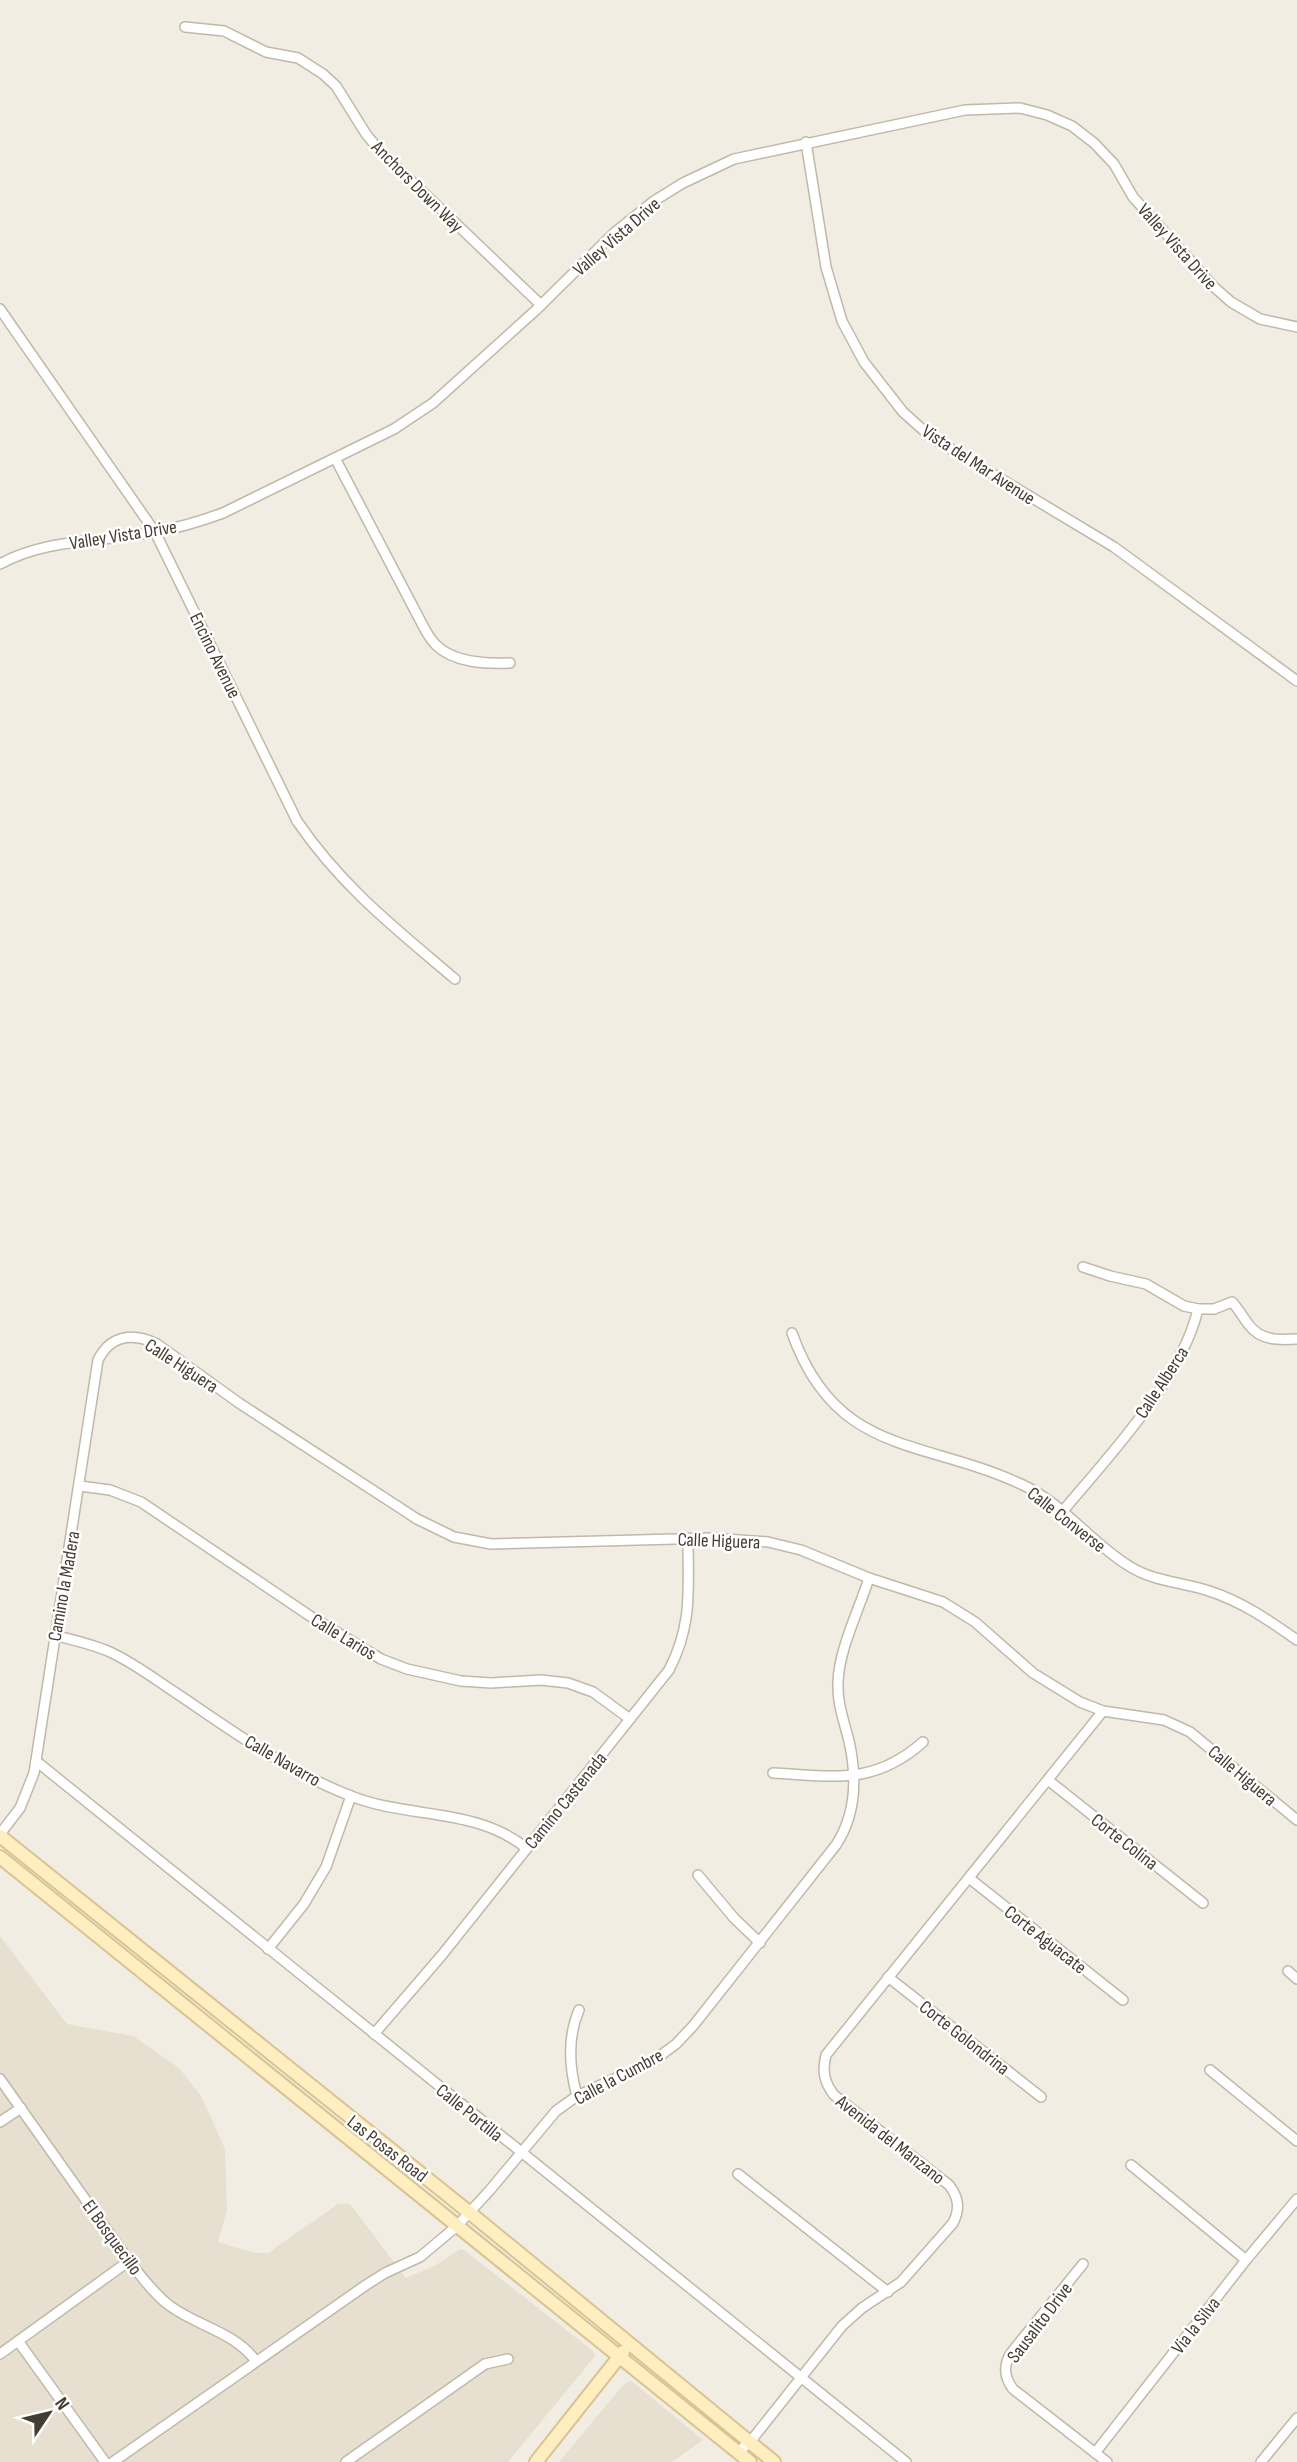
<svg xmlns="http://www.w3.org/2000/svg" width="1297" height="2462" font-family="'Sofia Sans Condensed',sans-serif">
  <rect width="100%" height="100%" fill="#f2ede3"/>
  <!-- residential -->
  <g fill="#e7dfd0">
    <path d="M0 1936 67 2024 133 2036 179 2068 201 2096 225 2149 227 2210 218 2242 255 2253H268L338 2204H350L406 2278 436 2265 459 2250H464L593 2351 595 2356 508 2462H0Z"/>
    <path d="M631 2381 703 2440 672 2462H559L624 2384Z"/>
  </g>
  <g fill="none" stroke-linecap="round" stroke-linejoin="round">
    <defs>
      <g id="street">
        <path d="M185 27 224 31 266 52 298 58 323 74 336 86 366 134 379 150 541 305"/>
        <path d="M806 142 826 267 842 321 864 362 903 412 931 437 1114 547 1297 681"/>
        <path d="M0 309 155 532 297 821C342 887 395 928 455 979"/>
        <path d="M335 458 421 622C425 630 430 639 436 645 454 663 486 664 510 663"/>
        <path d="M0 564C47 538 103 542 155 532 178 528 201 521 223 513L394 429 433 403 536 310 614 233 654 201 683 183 734 159 965 110 1020 108 1047 115 1072 126 1094 143 1114 164 1133 197 1214 287 1231 302 1260 319 1297 327"/>
        <path d="M1083 1267 1110 1276 1146 1284 1184 1306 1198 1309H1214L1232 1302C1239 1309 1243 1318 1249 1325 1261 1341 1279 1340 1297 1339"/>
        <path d="M792 1333C836 1457 923 1438 1023 1485 1064 1504 1091 1543 1129 1566 1154 1582 1182 1582 1209 1591 1241 1601 1270 1621 1297 1640"/>
        <path d="M80 1486 110 1490 141 1502 310 1616 381 1659 407 1669 461 1681 491 1683 541 1680 568 1683 593 1692 630 1719"/>
        <path d="M1062 1512C1108 1457 1182 1379 1198 1309"/>
        <path d="M54 1635C73 1640 92 1644 110 1652 132 1662 152 1677 173 1691 230 1729 286 1771 351 1796 408 1819 476 1807 526 1848"/>
        <path d="M36 1761 906 2462"/>
        <path d="M773 1773C834 1776 873 1786 923 1742"/>
        <path d="M1048 1780 1203 1903"/>
        <path d="M0 1834 20 1808 34 1773 98 1360C111 1334 134 1333 157 1344L239 1403 417 1519 454 1537 491 1544 712 1538 768 1542 801 1550 869 1578 943 1602 975 1622 1033 1673 1080 1702 1103 1711 1164 1720 1190 1732 1297 1820"/>
        <path d="M698 1875 734 1918 760 1943"/>
        <path d="M969 1878 1123 2000"/>
        <path d="M268 1949 304 1904 326 1867 351 1796"/>
        <path d="M1288 1971 1297 1979"/>
        <path d="M888 1977 1041 2097"/>
        <path d="M374 2034 442 1955 669 1670C693 1624 688 1588 688 1538"/>
        <path d="M1210 2070 1297 2141"/>
        <path d="M0 2079 129 2261C141 2276 154 2294 170 2306 199 2327 233 2331 256 2361"/>
        <path d="M577 2096C569 2067 567 2038 579 2010"/>
        <path d="M0 2122 21 2108"/>
        <path d="M1131 2165 1246 2260"/>
        <path d="M738 2174 888 2292"/>
        <path d="M1083 2264 1011 2353C1003 2366 1004 2377 1013 2389L1107 2462"/>
        <path d="M18 2341 105 2462"/>
        <path d="M0 2354 129 2261"/>
        <path d="M738 2452 750 2442 842 2326 862 2308 901 2282 953 2223C960 2209 959 2198 949 2185L834 2095C824 2082 822 2071 826 2055L1103 1711"/>
        <path d="M1095 2453 1246 2260 1297 2199"/>
        <path d="M113 2462 366 2285 385 2273 420 2257 457 2226 490 2190 556 2111 577 2096 653 2061 676 2044 693 2026 836 1845C857 1813 857 1777 849 1741 844 1721 837 1703 838 1682 839 1649 859 1610 869 1578"/>
        <path d="M346 2462 485 2364 508 2359"/>
        <path d="M1261 2462 1297 2418"/>
      </g>
      <g id="secondary">
        <path d="M0 1836 470 2213 774 2462"/>
        <path d="M0 1857 750 2462"/>
        <path d="M536 2462 623 2352"/>
      </g>
    </defs>
    <!-- street casing -->
    <use href="#street" stroke="#c1b8a8" stroke-width="12"/>
    <!-- secondary casing -->
    <use href="#secondary" stroke="#d9c392" stroke-width="16"/>
    <!-- street -->
    <use href="#street" stroke="#fff" stroke-width="9"/>
    <!-- secondary -->
    <use href="#secondary" stroke="#ffeec0" stroke-width="12"/>
  </g>
  <g text-anchor="middle" stroke-width="5" stroke-linejoin="round" paint-order="stroke">
    <!-- street labels -->
    <g font-size="19" fill="#443d33" stroke="#fff">
      <text transform="translate(418 186) rotate(45)" y="7">Anchors Down Way</text>
      <text transform="translate(616 236) rotate(-41)" y="7">Valley Vista Drive</text>
      <text transform="translate(1178 246) rotate(48)" y="7">Valley Vista Drive</text>
      <text transform="translate(979 464) rotate(33)" y="7">Vista del Mar Avenue</text>
      <text transform="translate(123 534) rotate(-9)" y="7">Valley Vista Drive</text>
      <text transform="translate(216 655) rotate(64)" y="7">Encino Avenue</text>
      <text transform="translate(182 1365) rotate(33)" y="7">Calle Higuera</text>
      <text transform="translate(1161 1382) rotate(-57)" y="7">Calle Alberca</text>
      <text transform="translate(1067 1519) rotate(38)" y="7">Calle Converse</text>
      <text transform="translate(719 1540) rotate(2)" y="7">Calle Higuera</text>
      <text transform="translate(63 1586) rotate(-80)" y="7">Camino la Madera</text>
      <text transform="translate(344 1636) rotate(31)" y="7">Calle Larios</text>
      <text transform="translate(283 1760) rotate(30)" y="7">Calle Navarro</text>
      <text transform="translate(1243 1775) rotate(40)" y="7">Calle Higuera</text>
      <text transform="translate(565 1800) rotate(-51)" y="7">Camino Castenada</text>
      <text transform="translate(1125 1841) rotate(38)" y="7">Corte Colina</text>
      <text transform="translate(1046 1939) rotate(38)" y="7">Corte Aguacate</text>
      <text transform="translate(965 2037) rotate(38)" y="7">Corte Golondrina</text>
      <text transform="translate(618 2076) rotate(-28)" y="7">Calle la Cumbre</text>
      <text transform="translate(470 2112) rotate(39)" y="7">Calle Portilla</text>
      <text transform="translate(891 2139) rotate(38)" y="7">Avenida del Manzano</text>
      <text transform="translate(388 2148) rotate(38)" y="7">Las Posas Road</text>
      <text transform="translate(113 2237) rotate(54)" y="7">El Bosquecillo</text>
      <text transform="translate(1039 2322) rotate(-53)" y="7">Sausalito Drive</text>
      <text transform="translate(1195 2325) rotate(-52)" y="7">Via la Silva</text>
    </g>
  </g>
  <!-- north arrow -->
  <g transform="translate(49 2413) rotate(55)" stroke="#ffffff" stroke-width="5" paint-order="stroke">
  <path d="M0-5L12 26L0 18L-12 26Z" fill="#443d33"/>
  <text y="-10" font-size="19" font-weight="bold" text-anchor="middle" fill="#443d33">N</text>
  </g>
</svg>
